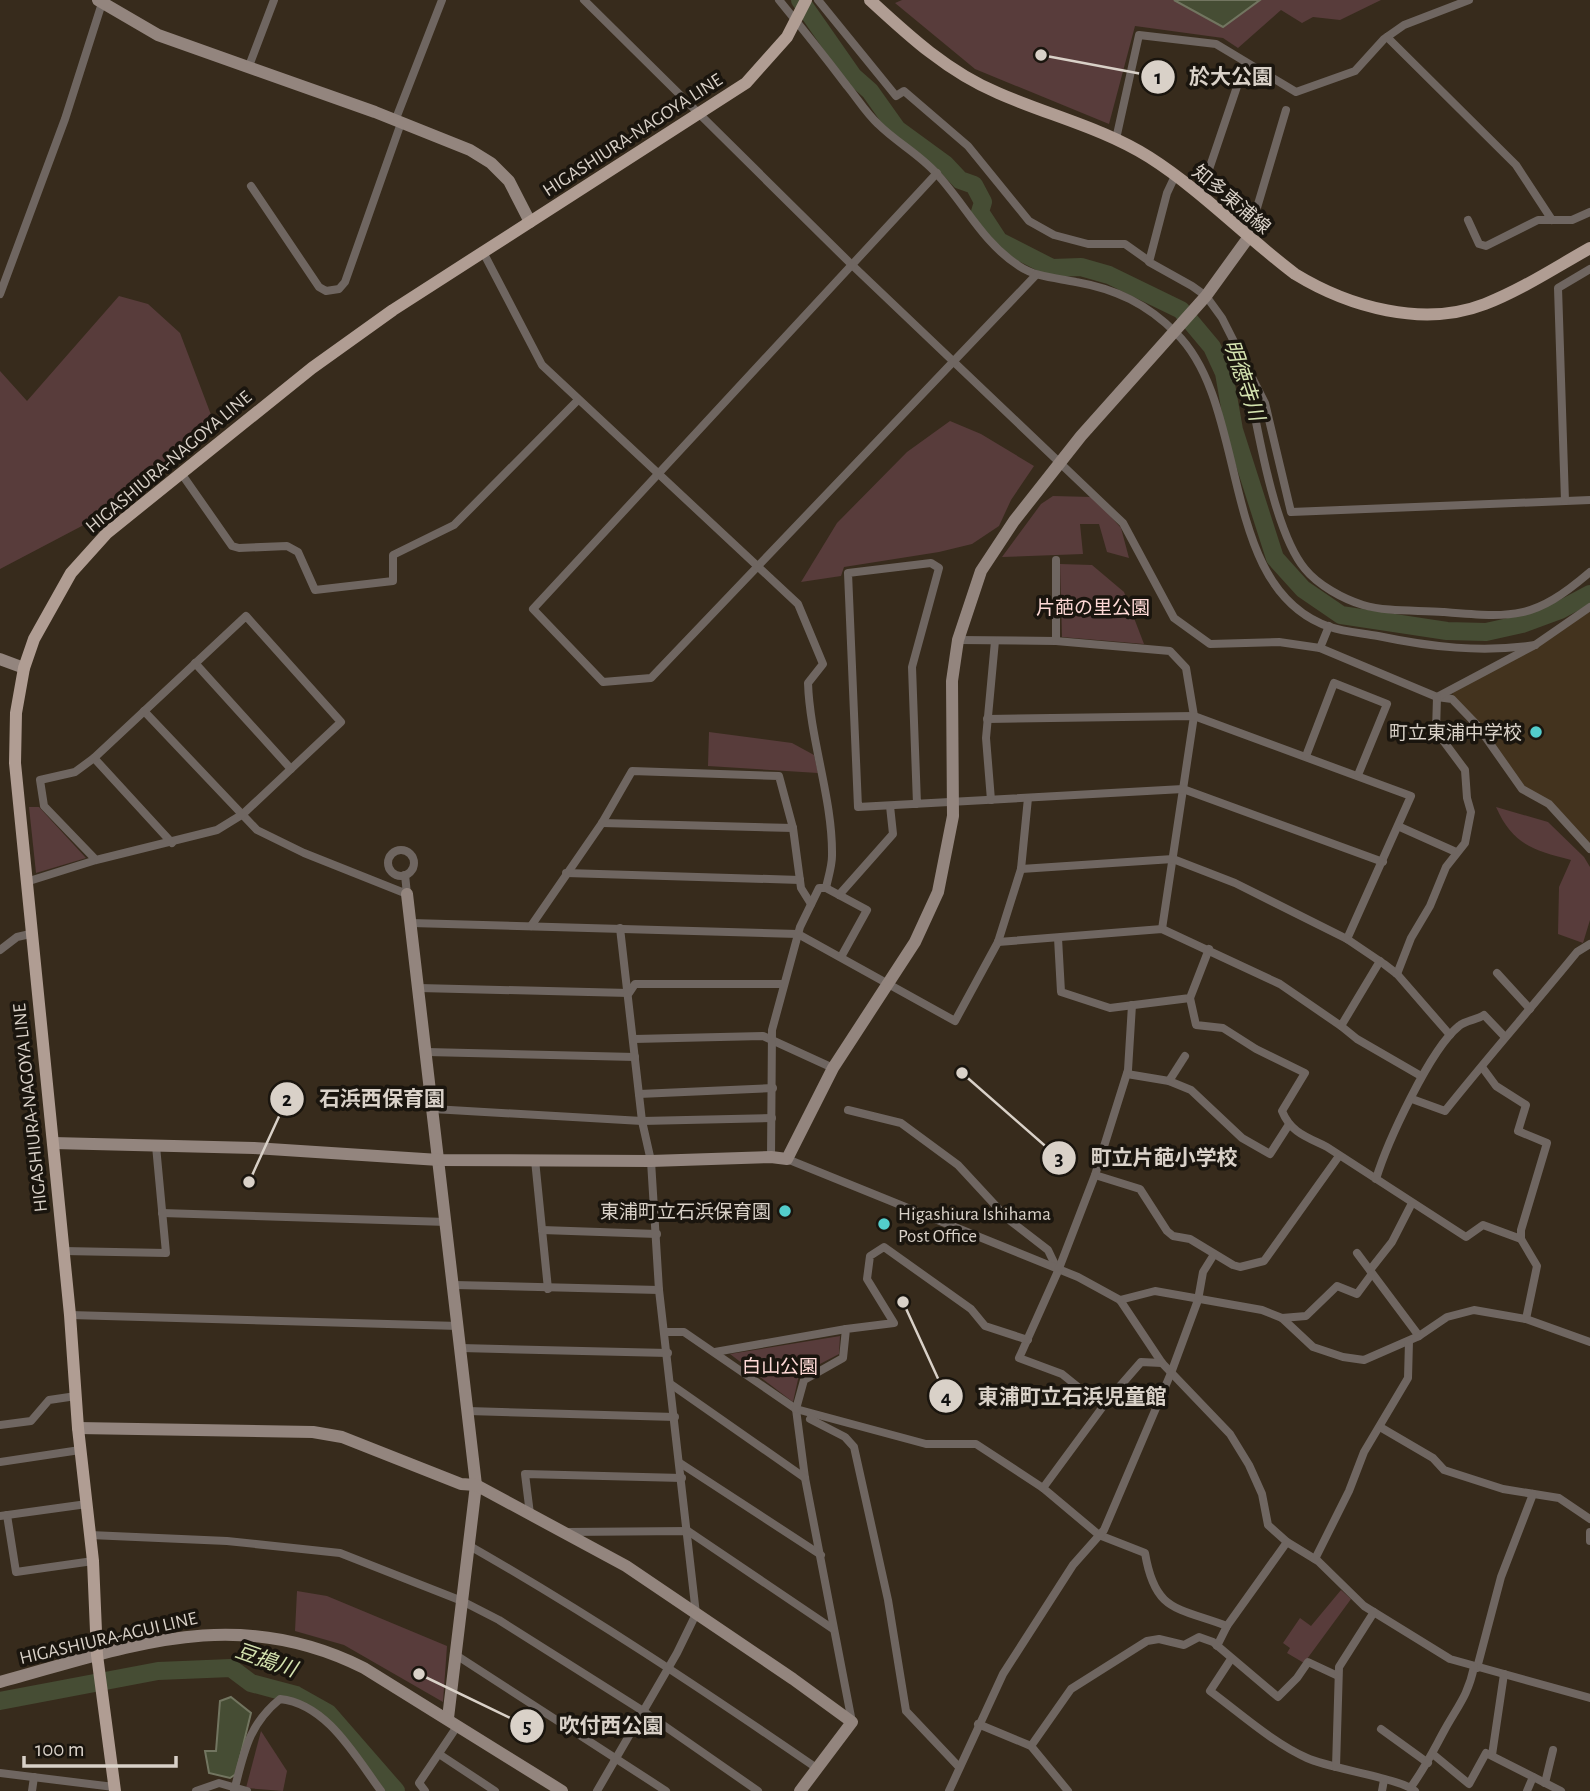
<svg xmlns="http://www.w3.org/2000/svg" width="1590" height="1791" font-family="'Alegreya Sans','Noto Sans JP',sans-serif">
  <rect width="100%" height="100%" fill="#372b1c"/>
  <!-- built -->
  <path fill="#43331e" d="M1590 607V849L1566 822 1522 789 1452 699 1454 689 1492 669Z"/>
  <!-- green -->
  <g fill="#583c3b">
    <path d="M902 0H1381L1340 20 1313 17 1302 23 1281 10 1238 48 1223 38 1135 26 1109 124 975 69 895 3Z"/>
    <path d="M119 296 148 304 180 333 213 420 207 436 118 507 0 569V371L27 401Z"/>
    <path d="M950 421 981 434 1034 466 1011 500 999 526 972 544 939 552 844 567 841 576 801 582 837 523 907 452Z"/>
    <path d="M1053 496 1093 497 1121 528 1129 558 1107 552 1099 524H1080L1083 554 1002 557 1041 504Z"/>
    <path d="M1060 564 1092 565 1124 592 1144 644 1062 637Z"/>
    <path d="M709 732 792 743 814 755 818 773 708 766Z"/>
    <path d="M29 807H39L86 858 36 873Z"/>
    <path d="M1496 807 1548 822 1584 857 1590 867V920L1583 943 1558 934 1559 887 1571 860C1533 850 1513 845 1496 807Z"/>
    <path d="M840 1336 839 1354 799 1375 793 1402 730 1354Z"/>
    <path d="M1341 1590 1351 1599 1304 1663 1287 1653 1290 1648 1283 1643 1300 1618 1311 1626Z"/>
    <path d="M297 1591 327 1596 447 1646 443 1702 344 1645 295 1631Z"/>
    <path d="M261 1731 287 1771 283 1791 246 1788Z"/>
  </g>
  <!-- water -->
  <g fill="#464d34" stroke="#727560" stroke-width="2">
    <path d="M1174 0H1260L1223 27Z"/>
    <path d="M231 1697 251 1713 236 1774 230 1778 209 1773 205 1751H216L220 1701Z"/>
  </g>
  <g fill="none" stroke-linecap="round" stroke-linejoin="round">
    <!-- river -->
    <g stroke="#464d34" stroke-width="18">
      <path d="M800 0 853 76 870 91 897 129 945 164 960 180 974 185 983 202 980 212 999 241 1052 268 1081 267 1109 275 1181 310 1212 347 1224 373 1234 430 1275 558 1303 589 1341 615 1447 631 1486 632 1522 624 1560 610 1590 594"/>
      <path d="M0 1701 158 1671 231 1668 251 1683 296 1695 328 1713 396 1791"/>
    </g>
    <!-- street -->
    <g stroke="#6f6661" stroke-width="8">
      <path d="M584 0 852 265 1123 523 1174 618 1210 644 1279 642 1320 648"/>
      <path d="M779 0C802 28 825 57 847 86 857 98 866 113 878 124 896 142 919 154 936 173 965 204 982 242 1019 266 1035 277 1057 278 1076 282 1116 289 1147 304 1176 333 1251 406 1217 589 1330 627 1345 632 1362 633 1378 636 1430 647 1482 653 1535 645"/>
      <path d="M818 0 896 96 904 91 968 146 1029 221 1054 235 1088 244H1125L1149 261"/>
      <path d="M1387 37 1516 165 1552 220"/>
      <path d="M249 66 274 0"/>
      <path d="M395 121 442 0"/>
      <path d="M1116 139 1139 35 1216 44 1296 92 1355 71 1384 39 1404 25 1469 0"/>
      <path d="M937 173 533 609 603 682 651 678 1036 275"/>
      <path d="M1175 176 1167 193 1149 262 1192 286 1206 296 1222 318 1265 403 1291 512 1590 500"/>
      <path d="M251 186 319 287 326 291 339 289 345 282 401 123"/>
      <path d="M1200 196 1245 63"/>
      <path d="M1468 220 1479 244 1486 246 1538 220H1572L1590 212"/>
      <path d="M1248 238 1286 110"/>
      <path d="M483 252 542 365 798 604 823 664 808 683C810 740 833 800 832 856 832 866 828 878 826 888"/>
      <path d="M0 294 65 119 103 0"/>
      <path d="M1246 370C1256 420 1273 531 1305 569 1318 585 1343 599 1363 605 1387 612 1418 610 1443 612 1514 618 1534 620 1590 572"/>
      <path d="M181 473 232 546 239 548 287 546 298 552 315 590 393 581V555L454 525 577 401"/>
      <path d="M1565 501 1558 288 1590 269"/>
      <path d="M1329 626 1320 648 1437 697 1452 699 1477 725 1522 789 1549 804 1590 849"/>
      <path d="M958 640 1056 641 1170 651 1186 668 1194 716 1162 929"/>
      <path d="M1056 641V560"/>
      <path d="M195 663 291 769"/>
      <path d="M1437 697 1535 645 1590 607"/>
      <path d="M144 711 257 830 304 853 407 894 405 875"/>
      <path d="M987 719 1194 716 1411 796 1347 939"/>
      <path d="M1306 756 1334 683 1387 704 1358 775"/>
      <path d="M94 758 172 843"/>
      <path d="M991 800 986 738 995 641"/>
      <path d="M917 804 912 667 939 568 931 563 848 573 858 807 1183 789 1383 862"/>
      <path d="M602 823 793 828"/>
      <path d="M1400 827 1456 852"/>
      <circle cx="401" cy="863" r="13"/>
      <path d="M1021 869 1173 859 1235 883 1347 939 1384 964 1397 974 1450 1035"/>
      <path d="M566 873 800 880"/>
      <path d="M26 882 96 860 217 830 243 814 341 722 246 616 94 758 75 772 40 780 44 806 96 860"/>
      <path d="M839 895 893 834 890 806"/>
      <path d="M411 923 798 934 955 1021 998 942 1021 869 1028 798"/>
      <path d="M531 926 602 823 632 771 779 776 793 828 801 888 811 904"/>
      <path d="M1058 938 1061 992 1110 1008 1190 998 1209 949"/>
      <path d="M998 942 1162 929 1280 984 1341 1026 1380 961"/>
      <path d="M0 950 17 937 30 934"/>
      <path d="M1497 973 1530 1009"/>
      <path d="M1397 974 1411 938 1430 906 1446 867 1465 843 1471 812 1467 798 1465 770 1436 731 1437 697"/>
      <path d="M419 988 629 993 635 984H784"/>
      <path d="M1190 998 1196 1025 1223 1028 1256 1049 1305 1073 1282 1111C1291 1133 1307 1137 1327 1147L1466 1237 1483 1225 1521 1239"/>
      <path d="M1341 1026 1357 1039 1421 1076"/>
      <path d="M634 1039 763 1036 833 1068"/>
      <path d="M427 1052 635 1057"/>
      <path d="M1482 1067 1496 1086 1526 1105 1518 1131 1547 1143 1521 1230V1239L1537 1266 1526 1319"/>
      <path d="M1127 1074 1169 1081 1191 1090 1242 1138 1270 1154 1288 1126"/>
      <path d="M1169 1081 1185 1056"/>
      <path d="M639 1094 773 1088"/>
      <path d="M1412 1099 1445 1111C1488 1057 1533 1006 1577 952L1590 944"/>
      <path d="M433 1109 642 1121 772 1118"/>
      <path d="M848 1110 901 1123 958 1165 1008 1219 1048 1250 1058 1271"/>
      <path d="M771 1157 772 1030 800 927 819 888H826L867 910 841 957"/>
      <path d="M787 1159 1078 1277 1120 1300 1162 1363 1230 1434 1249 1465 1262 1494 1268 1525 1287 1542 1318 1561 1364 1606 1450 1659 1590 1698"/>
      <path d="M535 1160 548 1289"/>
      <path d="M1095 1175 1140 1189 1167 1231 1173 1236 1190 1239 1233 1265 1240 1267 1264 1261 1339 1156"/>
      <path d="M1376 1179C1387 1143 1430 1049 1459 1026 1466 1020 1477 1020 1484 1015L1504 1036"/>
      <path d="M162 1213 447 1222"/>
      <path d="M542 1230 657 1234"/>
      <path d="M64 1251 166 1253 156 1146"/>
      <path d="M1357 1253 1419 1336"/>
      <path d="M1370 1270 1392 1242 1412 1203"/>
      <path d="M454 1285 659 1290"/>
      <path d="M1120 1300 1155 1291 1262 1310 1282 1318 1313 1347 1343 1357 1364 1360 1419 1336 1447 1317 1474 1310 1526 1319 1590 1342"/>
      <path d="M70 1315 459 1326"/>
      <path d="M1282 1318 1306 1316 1337 1286 1357 1294 1371 1275"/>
      <path d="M666 1332H684L796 1409 805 1478 852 1722"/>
      <path d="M461 1348 668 1353"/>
      <path d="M715 1352 846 1329"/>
      <path d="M672 1385 805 1478"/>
      <path d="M1107 1401 1083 1391 1062 1374 1019 1358 1058 1271 1095 1175 1128 1070 1132 1005"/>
      <path d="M796 1409 926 1444H976L1043 1488 1099 1535 1145 1553C1155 1612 1176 1607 1227 1626"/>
      <path d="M796 1409 804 1380 843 1358 846 1329 894 1323 867 1279 870 1256 884 1247 971 1309 985 1326 1028 1340"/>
      <path d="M468 1411 675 1417"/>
      <path d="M810 1419 845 1437 854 1447 888 1600 906 1711 959 1767"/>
      <path d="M0 1425 31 1421 49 1400 76 1396"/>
      <path d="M1380 1427 1433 1458 1444 1470 1503 1489 1559 1498 1590 1519"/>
      <path d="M0 1462 80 1450"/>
      <path d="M680 1463 821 1555"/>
      <path d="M1043 1488 1107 1401 1141 1362 1162 1363"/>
      <path d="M530 1514 525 1474 682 1478"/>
      <path d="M7 1515 16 1572 93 1561"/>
      <path d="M0 1516 87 1504"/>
      <path d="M565 1532 688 1531 833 1629"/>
      <path d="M1590 1532V1541"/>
      <path d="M90 1535 227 1541 340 1553 462 1601 499 1620 643 1711 758 1791"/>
      <path d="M468 1545C589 1614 703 1690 818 1769"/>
      <path d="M1315 1559 1349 1491 1364 1452 1408 1378 1409 1341"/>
      <path d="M1217 1646 1227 1626 1287 1542"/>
      <path d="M456 1655 666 1791"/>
      <path d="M1231 1659 1210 1691C1240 1713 1273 1743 1307 1758 1331 1769 1400 1778 1415 1791"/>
      <path d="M1477 1668 1501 1577 1533 1494"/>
      <path d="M978 1724 1031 1746 1068 1791"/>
      <path d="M1381 1729 1428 1763"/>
      <path d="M1031 1746 1071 1689 1147 1641 1159 1639 1184 1645 1199 1637 1213 1642 1278 1697 1297 1678 1308 1662 1338 1676"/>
      <path d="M439 1754 495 1791"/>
      <path d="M1434 1755 1469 1784 1486 1753 1561 1791"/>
      <path d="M1492 1755 1504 1674"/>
      <path d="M1336 1767 1339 1667 1374 1612"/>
      <path d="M0 1773 114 1787"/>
      <path d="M1545 1783 1553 1750"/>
      <path d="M1411 1787C1426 1766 1432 1753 1444 1731 1457 1707 1468 1696 1474 1667"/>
      <path d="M32 1791 34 1777"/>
      <path d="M196 1791 219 1783 247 1791"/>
      <path d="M234 1791C244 1753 248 1725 280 1699 327 1704 355 1756 381 1791"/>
      <path d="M425 1791 419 1783 458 1725"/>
      <path d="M597 1791 677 1653 696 1614 659 1290 651 1161 642 1121 620 928"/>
      <path d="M949 1791 1003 1674 1073 1565 1104 1530 1171 1373 1198 1300 1203 1272 1213 1256"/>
      <path d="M1382 1791 1384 1780"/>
      <path d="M1527 1791 1533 1777"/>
    </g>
    <!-- secondary -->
    <g stroke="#93857e" stroke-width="12">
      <path d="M98 0 158 35 375 112 470 150 491 163 509 181 530 222"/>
      <path d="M0 659 24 668"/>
      <path d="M407 894 476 1485 448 1718"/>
      <path d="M53 1143 254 1148 439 1160 651 1161 771 1157 787 1159 833 1068 915 942 938 892 953 816 952 681 958 640 981 571 1014 521 1081 436 1206 296 1248 238"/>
      <path d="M78 1428 313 1432 342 1437 461 1484 476 1485 626 1566 793 1679 852 1722 800 1791"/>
      <path d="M0 1682C129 1647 235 1603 364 1668L562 1791"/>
    </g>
    <!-- primary -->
    <g stroke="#b09d93" stroke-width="12">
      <path d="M870 0C909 36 948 72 998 93 1048 115 1103 128 1149 157 1201 190 1246 237 1295 274 1349 307 1423 328 1485 304 1523 289 1556 267 1590 248"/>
      <path d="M115 1791 97 1655 93 1561 78 1428 70 1315 15 763 16 713 24 668 34 639 71 573 107 533 312 368 393 310 746 83 787 37 806 0"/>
    </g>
  </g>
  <!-- markers -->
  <g fill="#53cdcb" stroke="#1a150e" stroke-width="2.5">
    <circle cx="1536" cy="732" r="7"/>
    <circle cx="785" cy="1211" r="7"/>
    <circle cx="884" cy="1224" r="7"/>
  </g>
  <g text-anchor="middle" stroke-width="7" stroke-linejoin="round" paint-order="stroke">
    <!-- street labels -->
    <g font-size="19" fill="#d9d1c8" stroke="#1a150e">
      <text transform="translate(632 134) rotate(-33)" y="7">HIGASHIURA-NAGOYA LINE</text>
      <text transform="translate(1232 199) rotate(40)" y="7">知多東浦線</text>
      <text transform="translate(168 461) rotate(-40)" y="7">HIGASHIURA-NAGOYA LINE</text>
      <text transform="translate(29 1108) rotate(-96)" y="7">HIGASHIURA-NAGOYA LINE</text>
      <text transform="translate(108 1637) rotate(-13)" y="7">HIGASHIURA-AGUI LINE</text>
    </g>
    <!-- park labels -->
    <g font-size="19" fill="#fed9d6" stroke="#1a150e">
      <text x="1093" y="614">片葩の里公園</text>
      <text x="780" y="1373">白山公園</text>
    </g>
    <!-- poi labels -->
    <g font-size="19" fill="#d9d1c8" stroke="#1a150e" text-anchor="end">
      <text x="1522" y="739">町立東浦中学校</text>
      <text x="771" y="1218">東浦町立石浜保育園</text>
      <text x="898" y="1220" text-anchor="start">Higashiura Ishihama<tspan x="898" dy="22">Post Office</tspan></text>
    </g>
    <!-- water labels -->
    <g font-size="21" font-style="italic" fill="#d5e4b0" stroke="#1a150e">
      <text transform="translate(1244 380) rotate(71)" y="7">明徳寺川</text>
      <text transform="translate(266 1660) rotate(19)" y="7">豆搗川</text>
    </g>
  </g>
  <!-- callouts -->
  <path fill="none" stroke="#d9d1c8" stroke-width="2.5" d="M1041 55L1158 77M249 1182L287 1099M962 1073L1059 1158M903 1302L946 1396M419 1674L527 1726"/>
  <g fill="#d9d1c8" stroke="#1a150e" stroke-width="2.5">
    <circle cx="1041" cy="55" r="7"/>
    <circle cx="249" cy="1182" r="7"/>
    <circle cx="962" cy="1073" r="7"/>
    <circle cx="903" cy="1302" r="7"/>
    <circle cx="419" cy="1674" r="7"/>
    <circle cx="1158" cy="77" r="18"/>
    <circle cx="287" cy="1099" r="18"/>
    <circle cx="1059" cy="1158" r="18"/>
    <circle cx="946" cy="1396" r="18"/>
    <circle cx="527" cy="1726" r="18"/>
  </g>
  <g font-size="21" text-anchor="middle" font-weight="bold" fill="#111">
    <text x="1158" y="84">1</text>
    <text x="287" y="1106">2</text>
    <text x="1059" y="1165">3</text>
    <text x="946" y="1404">4</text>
    <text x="527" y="1733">5</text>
  </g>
  <g font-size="21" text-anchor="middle" font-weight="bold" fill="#d9d1c8" stroke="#1a150e" stroke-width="7" stroke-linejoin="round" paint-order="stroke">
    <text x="1231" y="84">於大公園</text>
    <text x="382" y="1106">石浜西保育園</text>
    <text x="1164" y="1165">町立片葩小学校</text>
    <text x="1072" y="1404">東浦町立石浜児童館</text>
    <text x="611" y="1733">吹付西公園</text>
  </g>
  <!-- scale -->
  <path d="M24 1756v10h152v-10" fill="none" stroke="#d9d1c8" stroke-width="3.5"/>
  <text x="35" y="1756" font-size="21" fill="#d9d1c8" stroke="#1a150e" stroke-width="5" paint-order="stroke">100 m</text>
</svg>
